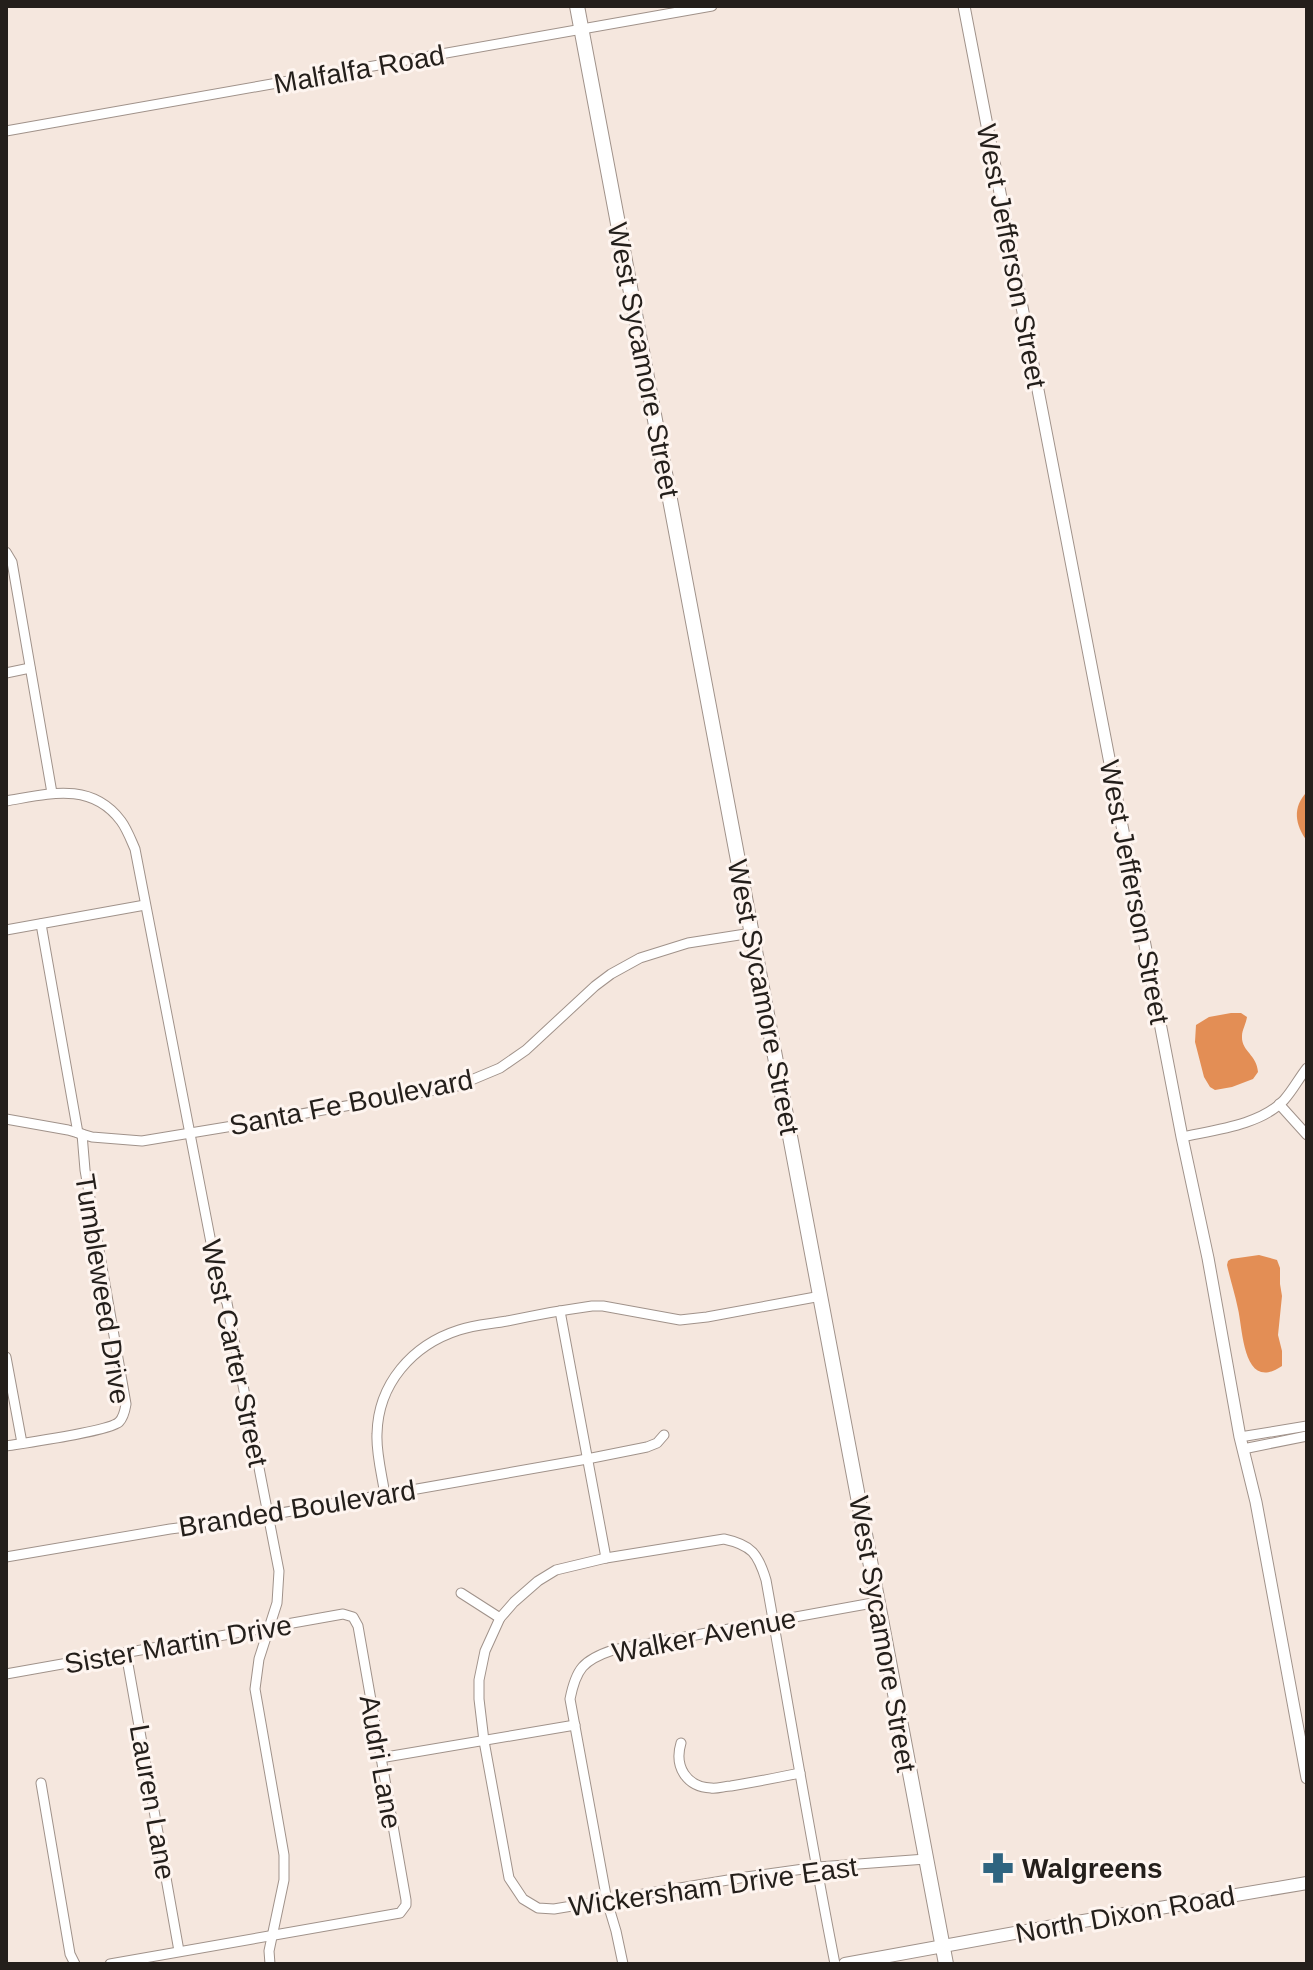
<svg xmlns="http://www.w3.org/2000/svg" width="1313" height="1970" font-family="Helvetica,sans-serif">
  <rect width="100%" height="100%" fill="#f5e7de"/>
  <!-- water -->
  <g fill="#e38e55">
    <path d="M1307 792V841C1295 825 1292 807 1307 792Z"/>
    <path d="M1231 1013H1241L1247 1017C1246 1024 1242 1030 1242 1036 1241 1051 1257 1055 1258 1072L1253 1079 1232 1087 1215 1090 1210 1087 1204 1077 1195 1042 1196 1025 1209 1017Z"/>
    <path d="M1259 1255 1277 1260 1280 1268V1284L1282 1296 1278 1335 1282 1351V1366C1243 1393 1243 1330 1238 1309 1235 1294 1230 1279 1227 1265L1228 1261 1231 1259Z"/>
  </g>
  <g fill="none" stroke-linecap="round" stroke-linejoin="round">
    <defs>
      <g id="minor">
        <path d="M6 131 712 6"/>
        <path d="M6 552 12 562 52 793"/>
        <path d="M6 673 30 668"/>
        <path d="M6 801C48 794 91 781 121 821 127 829 131 840 135 849L219 1284 227 1303 279 1571 277 1603 259 1659 255 1689 284 1855V1880L269 1951 270 1964"/>
        <path d="M41 924 78 1133"/>
        <path d="M6 930 145 905"/>
        <path d="M1279 1104 1307 1135"/>
        <path d="M6 1119 68 1130 92 1137 142 1141 251 1123 457 1086 500 1068 526 1050 595 986 611 974 640 958 688 943 752 933"/>
        <path d="M1182 1137C1214 1130 1261 1125 1284 1100 1293 1090 1299 1078 1307 1068"/>
        <path d="M560 1311 606 1558"/>
        <path d="M6 1357 22 1443"/>
        <path d="M1240 1437 1307 1426"/>
        <path d="M6 1446C25 1443 110 1431 119 1422 124 1417 125 1410 126 1404L85 1170 82 1134"/>
        <path d="M1243 1449 1307 1436"/>
        <path d="M385 1495C382 1475 376 1453 377 1434 378 1384 412 1345 459 1330 474 1325 491 1324 507 1321 535 1315 563 1310 592 1306H603L680 1320 707 1317 821 1296"/>
        <path d="M6 1557 170 1529 241 1520 587 1459 647 1447 657 1443 664 1435"/>
        <path d="M461 1593 500 1618"/>
        <path d="M126 1653 179 1951"/>
        <path d="M6 1674 343 1614 353 1617 358 1626 406 1900V1905L400 1913 110 1964"/>
        <path d="M681 1743C674 1766 686 1787 711 1788 717 1789 725 1786 731 1786 754 1782 777 1778 800 1773"/>
        <path d="M380 1758 575 1725"/>
        <path d="M41 1783 70 1954 75 1964"/>
        <path d="M623 1964 616 1931 607 1901 570 1699C576 1669 583 1660 613 1650L878 1602"/>
        <path d="M835 1964C810 1837 789 1708 766 1580 758 1554 752 1545 724 1539L606 1558 556 1570 538 1581 514 1602 500 1618 485 1651 479 1680V1699L484 1741 509 1878 523 1899 538 1908 554 1909 746 1877 818 1867 926 1859"/>
      </g>
      <path id="tertiary" d="M964 6 1182 1137 1208 1258 1240 1437 1256 1502 1307 1778"/>
      <path id="secondary" d="M845 1964 1048 1927 1307 1883"/>
      <path id="primary" d="M577 6 946 1964"/>
    </defs>
    <!-- minor casing -->
    <use href="#minor" stroke="#a0928a" stroke-width="11"/>
    <!-- tertiary casing -->
    <use href="#tertiary" stroke="#a0928a" stroke-width="13"/>
    <!-- secondary casing -->
    <use href="#secondary" stroke="#a0928a" stroke-width="14"/>
    <!-- primary casing -->
    <use href="#primary" stroke="#a0928a" stroke-width="16"/>
    <!-- minor -->
    <use href="#minor" stroke="#fff" stroke-width="9"/>
    <!-- tertiary -->
    <use href="#tertiary" stroke="#fff" stroke-width="11"/>
    <!-- secondary -->
    <use href="#secondary" stroke="#fff" stroke-width="12"/>
    <!-- primary -->
    <use href="#primary" stroke="#fff" stroke-width="14"/>
  </g>
  <!-- icons -->
  <defs>
    <symbol id="pharmacy-bare" viewBox="-9 -9 18 18"><path d="M-2-6h4v4h4v4h-4v4h-4v-4h-4v-4h4Z" fill="#2f6480" stroke="#fef5f0" stroke-width="2.5" paint-order="stroke"/></symbol>
  </defs>
  <g fill-rule="evenodd">
    <use href="#pharmacy-bare" x="976" y="1846" width="44" height="44"/>
  </g>
  <g text-anchor="middle" stroke-width="6" stroke-linejoin="round" paint-order="stroke">
    <!-- street labels -->
    <g font-size="28" fill="#241f1b" stroke="#fef5f0">
      <text transform="translate(359 69) rotate(-10)" y="10">Malfalfa Road</text>
      <text transform="translate(1012 256) rotate(79)" y="10">West Jefferson Street</text>
      <text transform="translate(644 360) rotate(79)" y="10">West Sycamore Street</text>
      <text transform="translate(1135 892) rotate(79)" y="10">West Jefferson Street</text>
      <text transform="translate(764 997) rotate(79)" y="10">West Sycamore Street</text>
      <text transform="translate(351 1102) rotate(-11)" y="10">Santa Fe Boulevard</text>
      <text transform="translate(103 1289) rotate(81)" y="10">Tumbleweed Drive</text>
      <text transform="translate(235 1353) rotate(78)" y="10">West Carter Street</text>
      <text transform="translate(297 1508) rotate(-9)" y="10">Branded Boulevard</text>
      <text transform="translate(883 1634) rotate(80)" y="10">West Sycamore Street</text>
      <text transform="translate(704 1635) rotate(-11)" y="10">Walker Avenue</text>
      <text transform="translate(178 1644) rotate(-10)" y="10">Sister Martin Drive</text>
      <text transform="translate(381 1762) rotate(80)" y="10">Audri Lane</text>
      <text transform="translate(153 1802) rotate(80)" y="10">Lauren Lane</text>
      <text transform="translate(713 1886) rotate(-8)" y="10">Wickersham Drive East</text>
      <text transform="translate(1125 1914) rotate(-10)" y="10">North Dixon Road</text>
    </g>
    <!-- poi labels -->
    <g font-size="28" font-weight="bold" fill="#241f1b" stroke="#fef5f0" text-anchor="start">
      <text x="1022" y="1878">Walgreens</text>
    </g>
  </g>
  <!-- border -->
  <rect width="1313" height="1970" fill="none" stroke="#241f1b" stroke-width="16"/>
</svg>
